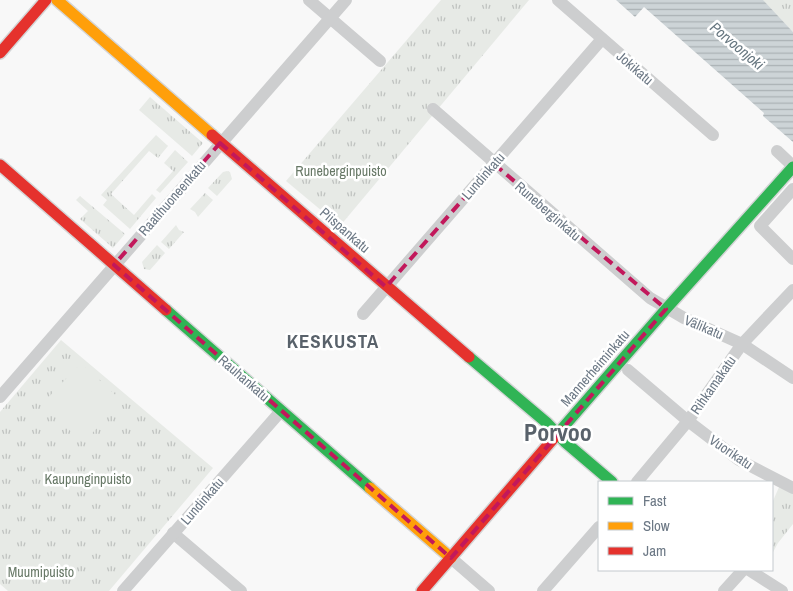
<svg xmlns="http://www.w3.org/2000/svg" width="793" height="591" font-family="'Archivo Narrow',sans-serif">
  <defs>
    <pattern id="grass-tufts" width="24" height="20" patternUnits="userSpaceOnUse" patternTransform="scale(1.25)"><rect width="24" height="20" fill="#e7eae6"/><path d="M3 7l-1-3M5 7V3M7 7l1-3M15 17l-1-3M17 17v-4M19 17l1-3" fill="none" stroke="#bfc2c0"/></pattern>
    <pattern id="water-rules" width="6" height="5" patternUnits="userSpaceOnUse" patternTransform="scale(1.25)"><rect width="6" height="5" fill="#cdd4d7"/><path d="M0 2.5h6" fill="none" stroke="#aab1b4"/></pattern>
  </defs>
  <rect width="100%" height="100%" fill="#f8f8f8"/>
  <!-- grass -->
  <g fill="url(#grass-tufts)">
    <path d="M441 0H529L340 226 286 181Z"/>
    <path d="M762 0H793V32Z"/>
    <path d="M150 97 203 143 192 156 139 110Z"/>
    <path d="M156 135 168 146 158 158 149 151 111 194 134 215 152 194 156 198 130 229 103 205 107 200 101 195Z"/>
    <path d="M175 150 188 162 160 193 156 190 173 171 164 163Z"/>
    <path d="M227 171 230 172 232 179 217 196 208 188 223 172Z"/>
    <path d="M205 193 213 200 198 217 195 212 190 209Z"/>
    <path d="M80 196 125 234 113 248 80 219 88 211 76 200Z"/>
    <path d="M176 225 179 230 184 232 169 249 161 242Z"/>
    <path d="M157 245 165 253 150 270 144 269 142 262Z"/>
    <path d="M61 340 213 468 109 591H8L0 584V412Z"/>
    <path d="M780 485 793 492V524L778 543 772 554V503Z"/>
  </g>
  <!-- pitch -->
  <path fill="#e7eae6" d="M81 363 122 401 83 443 42 404Z"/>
  <!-- water -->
  <path fill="url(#water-rules)" d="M616 0H763L793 32V142L763 116 764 113 644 7 635 17Z"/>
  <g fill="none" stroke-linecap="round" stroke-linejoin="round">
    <defs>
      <g id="fast">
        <path d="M166 310 370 488"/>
        <path d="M469 357 547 423 565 442 612 482"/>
        <path d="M560 431 666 309 793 167"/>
      </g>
      <g id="slow">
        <path d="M57 0 212 135"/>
        <path d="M370 488 451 558"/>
      </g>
      <g id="jam">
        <path d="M0 53 46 0"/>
        <path d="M212 135 469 357"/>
        <path d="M0 165 166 310"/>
        <path d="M422 591 560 431"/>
      </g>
    </defs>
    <!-- fast casing -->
    <use href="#fast" stroke="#d4d5d6" stroke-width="14"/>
    <!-- slow casing -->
    <use href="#slow" stroke="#d4d5d6" stroke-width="14"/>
    <!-- jam casing -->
    <use href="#jam" stroke="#d4d5d6" stroke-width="14"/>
    <!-- street -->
    <g stroke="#cdcecf" stroke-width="12">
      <path d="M309 0 380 61"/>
      <path d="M558 0 713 135"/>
      <path d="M433 109 650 298 684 318 742 344 793 378"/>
      <path d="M777 151 793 166"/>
      <path d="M793 189 760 226 793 259"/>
      <path d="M363 314 602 39"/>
      <path d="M628 370 688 421 739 460 793 488"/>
      <path d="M0 397 346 0"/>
      <path d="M637 482 688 421 742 344 793 290"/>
      <path d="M173 533 241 591"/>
      <path d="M451 558 489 591"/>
      <path d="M749 570 782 591"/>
      <path d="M123 591 281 411"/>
      <path d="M543 591 599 527"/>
      <path d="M724 591 743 570"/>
    </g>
    <!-- fast -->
    <use href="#fast" stroke="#30b455" stroke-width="11"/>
    <!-- slow -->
    <use href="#slow" stroke="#ff9f0a" stroke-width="11"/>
    <!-- jam -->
    <use href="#jam" stroke="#e5322d" stroke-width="11"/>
  </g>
  <!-- marked area -->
  <path fill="none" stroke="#c2185b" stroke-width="4" stroke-dasharray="10 6" stroke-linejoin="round" d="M220 143 386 287 494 164 666 309 451 558 114 265Z"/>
  <g text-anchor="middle" stroke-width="5" stroke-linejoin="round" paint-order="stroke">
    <!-- street labels -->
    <g font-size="14" fill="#6c7885" stroke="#fff">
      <text transform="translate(635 68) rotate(41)" y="5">Jokikatu</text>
      <text transform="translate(483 176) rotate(-49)" y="5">Lundinkatu</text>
      <text transform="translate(172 198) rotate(-49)" y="5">Raatihuoneenkatu</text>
      <text transform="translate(548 211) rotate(41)" y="5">Runeberginkatu</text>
      <text transform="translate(345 230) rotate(41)" y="5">Piispankatu</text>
      <text transform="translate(704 327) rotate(23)" y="5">Välikatu</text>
      <text transform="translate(595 368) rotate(-49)" y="5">Mannerheiminkatu</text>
      <text transform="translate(244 378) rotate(41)" y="5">Rauhankatu</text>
      <text transform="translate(713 385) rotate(-55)" y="5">Rihkamakatu</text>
      <text transform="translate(731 452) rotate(34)" y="5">Vuorikatu</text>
      <text transform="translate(202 501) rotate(-49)" y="5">Lundinkatu</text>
    </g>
    <!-- park labels -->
    <g font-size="14" fill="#677866" stroke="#fff">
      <text x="341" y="176">Runeberginpuisto</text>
      <text x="88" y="484">Kaupunginpuisto</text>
      <text x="41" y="577">Muumipuisto</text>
    </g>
    <!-- water labels -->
    <g font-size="15" font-style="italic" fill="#677780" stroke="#fff">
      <text transform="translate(737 46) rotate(40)" y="5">Porvoonjoki</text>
    </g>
    <!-- district labels -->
    <g font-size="19" font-weight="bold" letter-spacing="1" fill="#59626b" stroke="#fff">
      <text x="333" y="348">KESKUSTA</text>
    </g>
    <!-- town labels -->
    <g font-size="24" font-weight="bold" fill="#59626b" stroke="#fff">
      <text x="558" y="441">Porvoo</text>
    </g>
  </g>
  <!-- legend -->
  <rect x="598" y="481" width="175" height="90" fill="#ffffff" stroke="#c4c9ce"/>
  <rect x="608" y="497" width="25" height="8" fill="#30b455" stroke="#c4c9ce"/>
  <text x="643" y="506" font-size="15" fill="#6c7885">Fast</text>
  <rect x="608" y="522" width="25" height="8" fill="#ff9f0a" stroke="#c4c9ce"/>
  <text x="643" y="531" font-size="15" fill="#6c7885">Slow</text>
  <rect x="608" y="547" width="25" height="8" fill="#e5322d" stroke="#c4c9ce"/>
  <text x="643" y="556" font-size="15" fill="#6c7885">Jam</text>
</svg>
